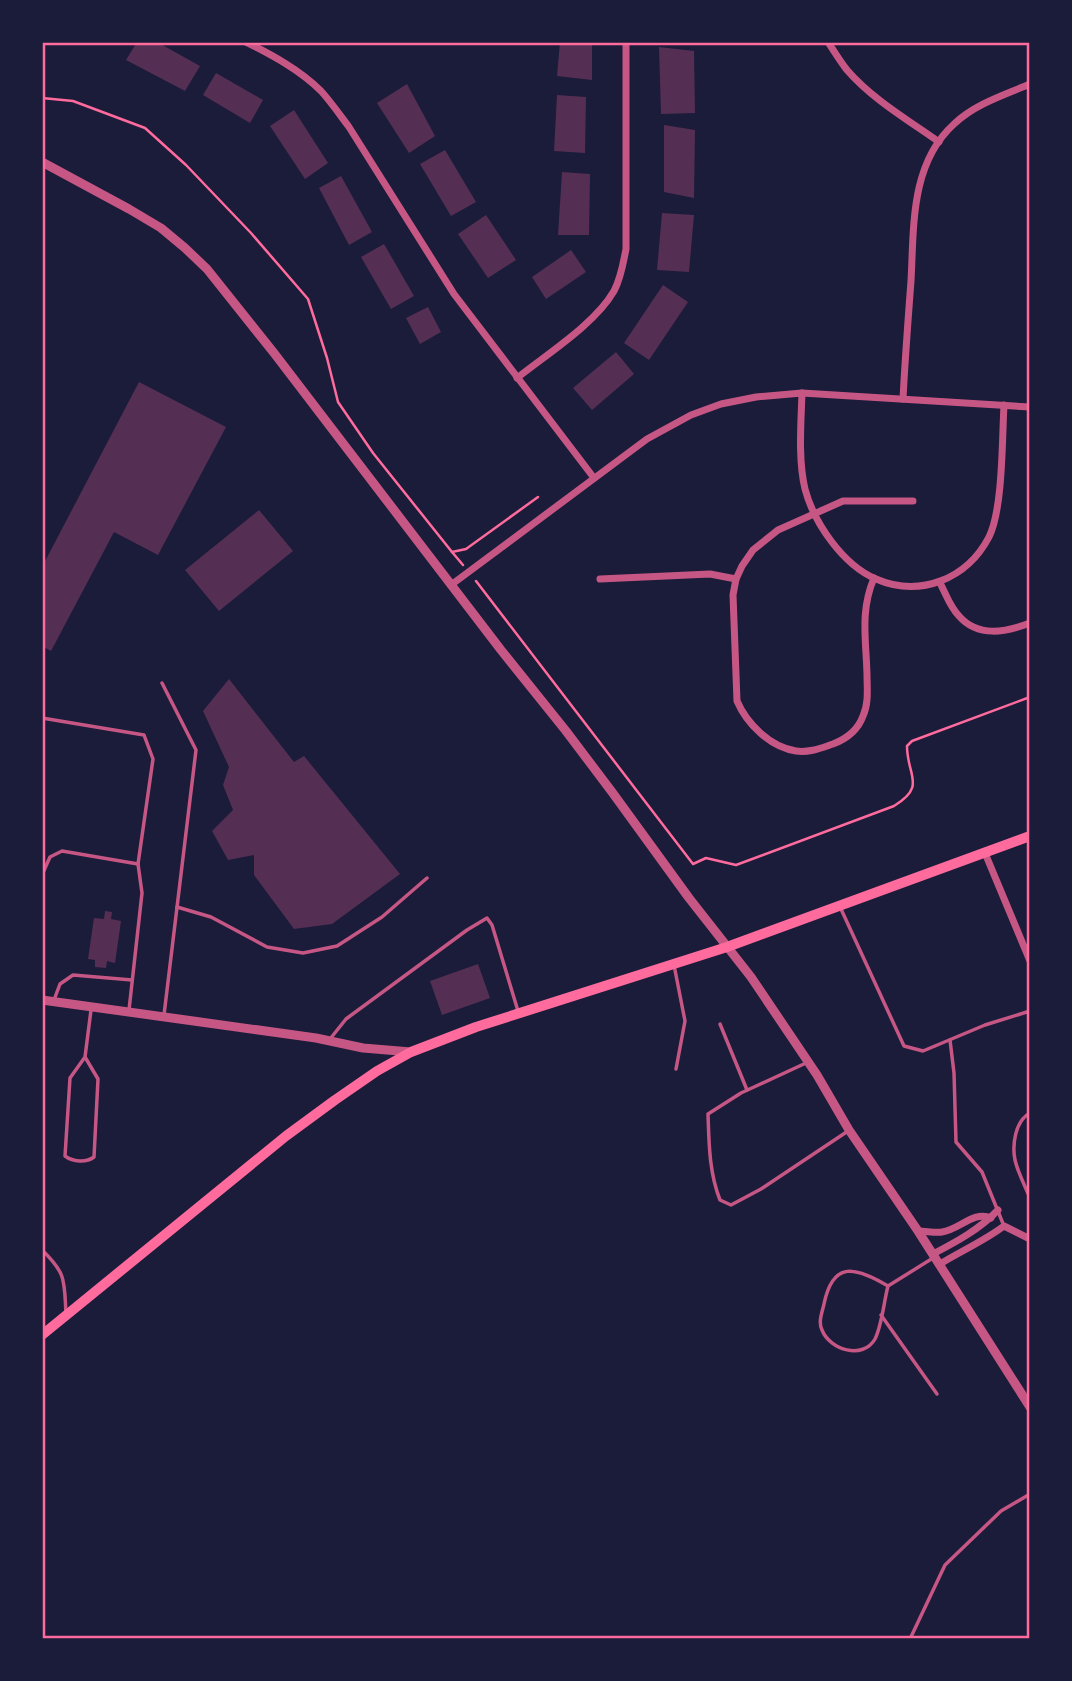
<svg xmlns="http://www.w3.org/2000/svg" width="1072" height="1681" font-family="'Alegreya Sans',sans-serif">
  <rect width="100%" height="100%" fill="#1b1b3a"/>
  <!-- building -->
  <g fill="#542f53">
    <path d="M137 42H157L200 66 185 91 126 60Z"/>
    <path d="M560 42H592V80L557 76Z"/>
    <path d="M659 47 694 51 695 113 661 114Z"/>
    <path d="M216 73 263 100 250 123 203 95Z"/>
    <path d="M407 84 435 136 409 153 377 103Z"/>
    <path d="M557 95 586 97 585 153 554 151Z"/>
    <path d="M294 110 328 163 305 179 270 126Z"/>
    <path d="M664 125 695 130 694 198 664 192Z"/>
    <path d="M445 150 476 202 451 216 420 164Z"/>
    <path d="M562 172 590 174 589 235H558Z"/>
    <path d="M341 176 372 232 349 245 319 188Z"/>
    <path d="M662 213 694 215 689 272 657 270Z"/>
    <path d="M486 215 516 260 488 278 458 234Z"/>
    <path d="M384 244 414 296 391 309 361 257Z"/>
    <path d="M571 250 586 272 546 299 532 277Z"/>
    <path d="M663 285 688 302 649 360 624 343Z"/>
    <path d="M428 307 441 332 420 344 406 318Z"/>
    <path d="M616 352 634 374 592 410 573 388Z"/>
    <path d="M139 382 226 427 158 555 114 532 51 651 42 646V567Z"/>
    <path d="M259 510 293 551 219 611 185 570Z"/>
    <path d="M229 679 294 762 304 756 400 874 332 924 294 929 254 875V855L228 860 212 831 233 810 223 785 229 767 203 711Z"/>
    <path d="M105 911 112 912 111 919 121 921 115 963 107 961 106 968 95 967V960L88 959 94 918 104 919Z"/>
    <path d="M478 964 490 998 442 1015 430 981Z"/>
  </g>
  <g fill="none" stroke-linecap="round" stroke-linejoin="round">
    <!-- path -->
    <g stroke="#ff6b9d" stroke-width="2.5">
      <path d="M42 98 73 101 145 128 186 165 251 233 308 299 327 358 338 402 373 453 452 552"/>
      <path d="M463 565 452 552 466 549 538 497"/>
      <path d="M476 581 693 864 706 858 736 865 894 806C927 786 907 776 907 746L912 741 1030 697"/>
    </g>
    <!-- service -->
    <g stroke="#c65784" stroke-width="3.5">
      <path d="M162 683 196 750 164 1015"/>
      <path d="M42 718 144 735 153 759 138 864 62 851 50 857 42 875"/>
      <path d="M177 907 211 917 267 947 303 953 337 946 382 917 427 878"/>
      <path d="M841 909 904 1046 923 1051 985 1025 1030 1011"/>
      <path d="M674 965 685 1021 676 1069"/>
      <path d="M54 1000 60 984 73 975 132 980"/>
      <path d="M129 1010 142 893 138 864"/>
      <path d="M720 1024 747 1090"/>
      <path d="M330 1039 346 1019 467 930 487 918 492 925 518 1011"/>
      <path d="M950 1040 954 1073 956 1142 982 1172 1004 1226"/>
      <path d="M85 1057 70 1078 65 1156C73 1162 86 1163 94 1157L98 1079 85 1057 91 1010"/>
      <path d="M806 1063 741 1093 708 1114C709 1143 709 1172 720 1200L731 1205 761 1189 848 1131"/>
      <path d="M1030 1113C1015 1121 1012 1145 1015 1160 1018 1173 1025 1186 1030 1198"/>
      <path d="M42 1250C67 1274 64 1281 66 1314"/>
      <path d="M888 1286C856 1267 833 1260 824 1304 822 1313 818 1322 822 1330 830 1350 863 1360 875 1339 882 1325 884 1301 888 1286L933 1258"/>
      <path d="M881 1315 937 1394"/>
      <path d="M910 1639 945 1565 1001 1511 1030 1494"/>
    </g>
    <!-- minor -->
    <g stroke="#c65784" stroke-width="7">
      <path d="M246 42C272 55 300 70 321 91 331 102 340 115 349 127L454 294 594 478"/>
      <path d="M828 42C834 51 840 61 847 70 872 99 908 120 939 142"/>
      <path d="M517 378C547 354 595 324 614 291 621 278 623 264 626 249V42"/>
      <path d="M802 393C801 423 798 460 805 489 814 523 843 565 876 579 920 598 967 579 989 537 1003 509 1002 439 1004 405"/>
      <path d="M903 399C905 360 908 320 911 281 914 227 910 164 954 124 975 104 1004 95 1030 84"/>
      <path d="M874 578C860 611 866 639 867 674 867 688 869 703 863 716 858 730 846 739 833 744 821 748 809 753 796 751 770 747 747 724 737 701L733 595 736 579 742 566 753 550 778 530 843 501H913"/>
      <path d="M600 579 710 574 736 579"/>
      <path d="M940 583C946 594 950 607 959 616 978 638 1006 632 1030 623"/>
      <path d="M451 585 647 439 691 415 721 404 756 397 802 393 1030 407"/>
      <path d="M985 853 1030 961"/>
      <path d="M918 1231C926 1231 935 1233 942 1232 959 1230 974 1210 991 1218"/>
      <path d="M933 1254C956 1242 980 1229 998 1210"/>
      <path d="M940 1264C961 1251 984 1241 1004 1226L1030 1239"/>
    </g>
    <!-- tertiary -->
    <g stroke="#c65784" stroke-width="9">
      <path d="M42 162 129 209 161 228 185 248 207 269 274 353 501 650 566 731 612 792 689 898 751 977 817 1075 849 1130 918 1231 1030 1407"/>
      <path d="M42 1000 316 1038 363 1048 411 1052"/>
    </g>
    <!-- secondary -->
    <path stroke="#ff6b9d" stroke-width="10" d="M42 1335 286 1136 335 1100 377 1071 411 1052 476 1027 727 947 1030 836"/>
  </g>
  <!-- border -->
  <rect width="1072" height="1681" fill="none" stroke="#1b1b3a" stroke-width="88"/>
  <rect x="44" y="44" width="984" height="1593" fill="none" stroke="#ff6b9d" stroke-width="2.5"/>
</svg>
